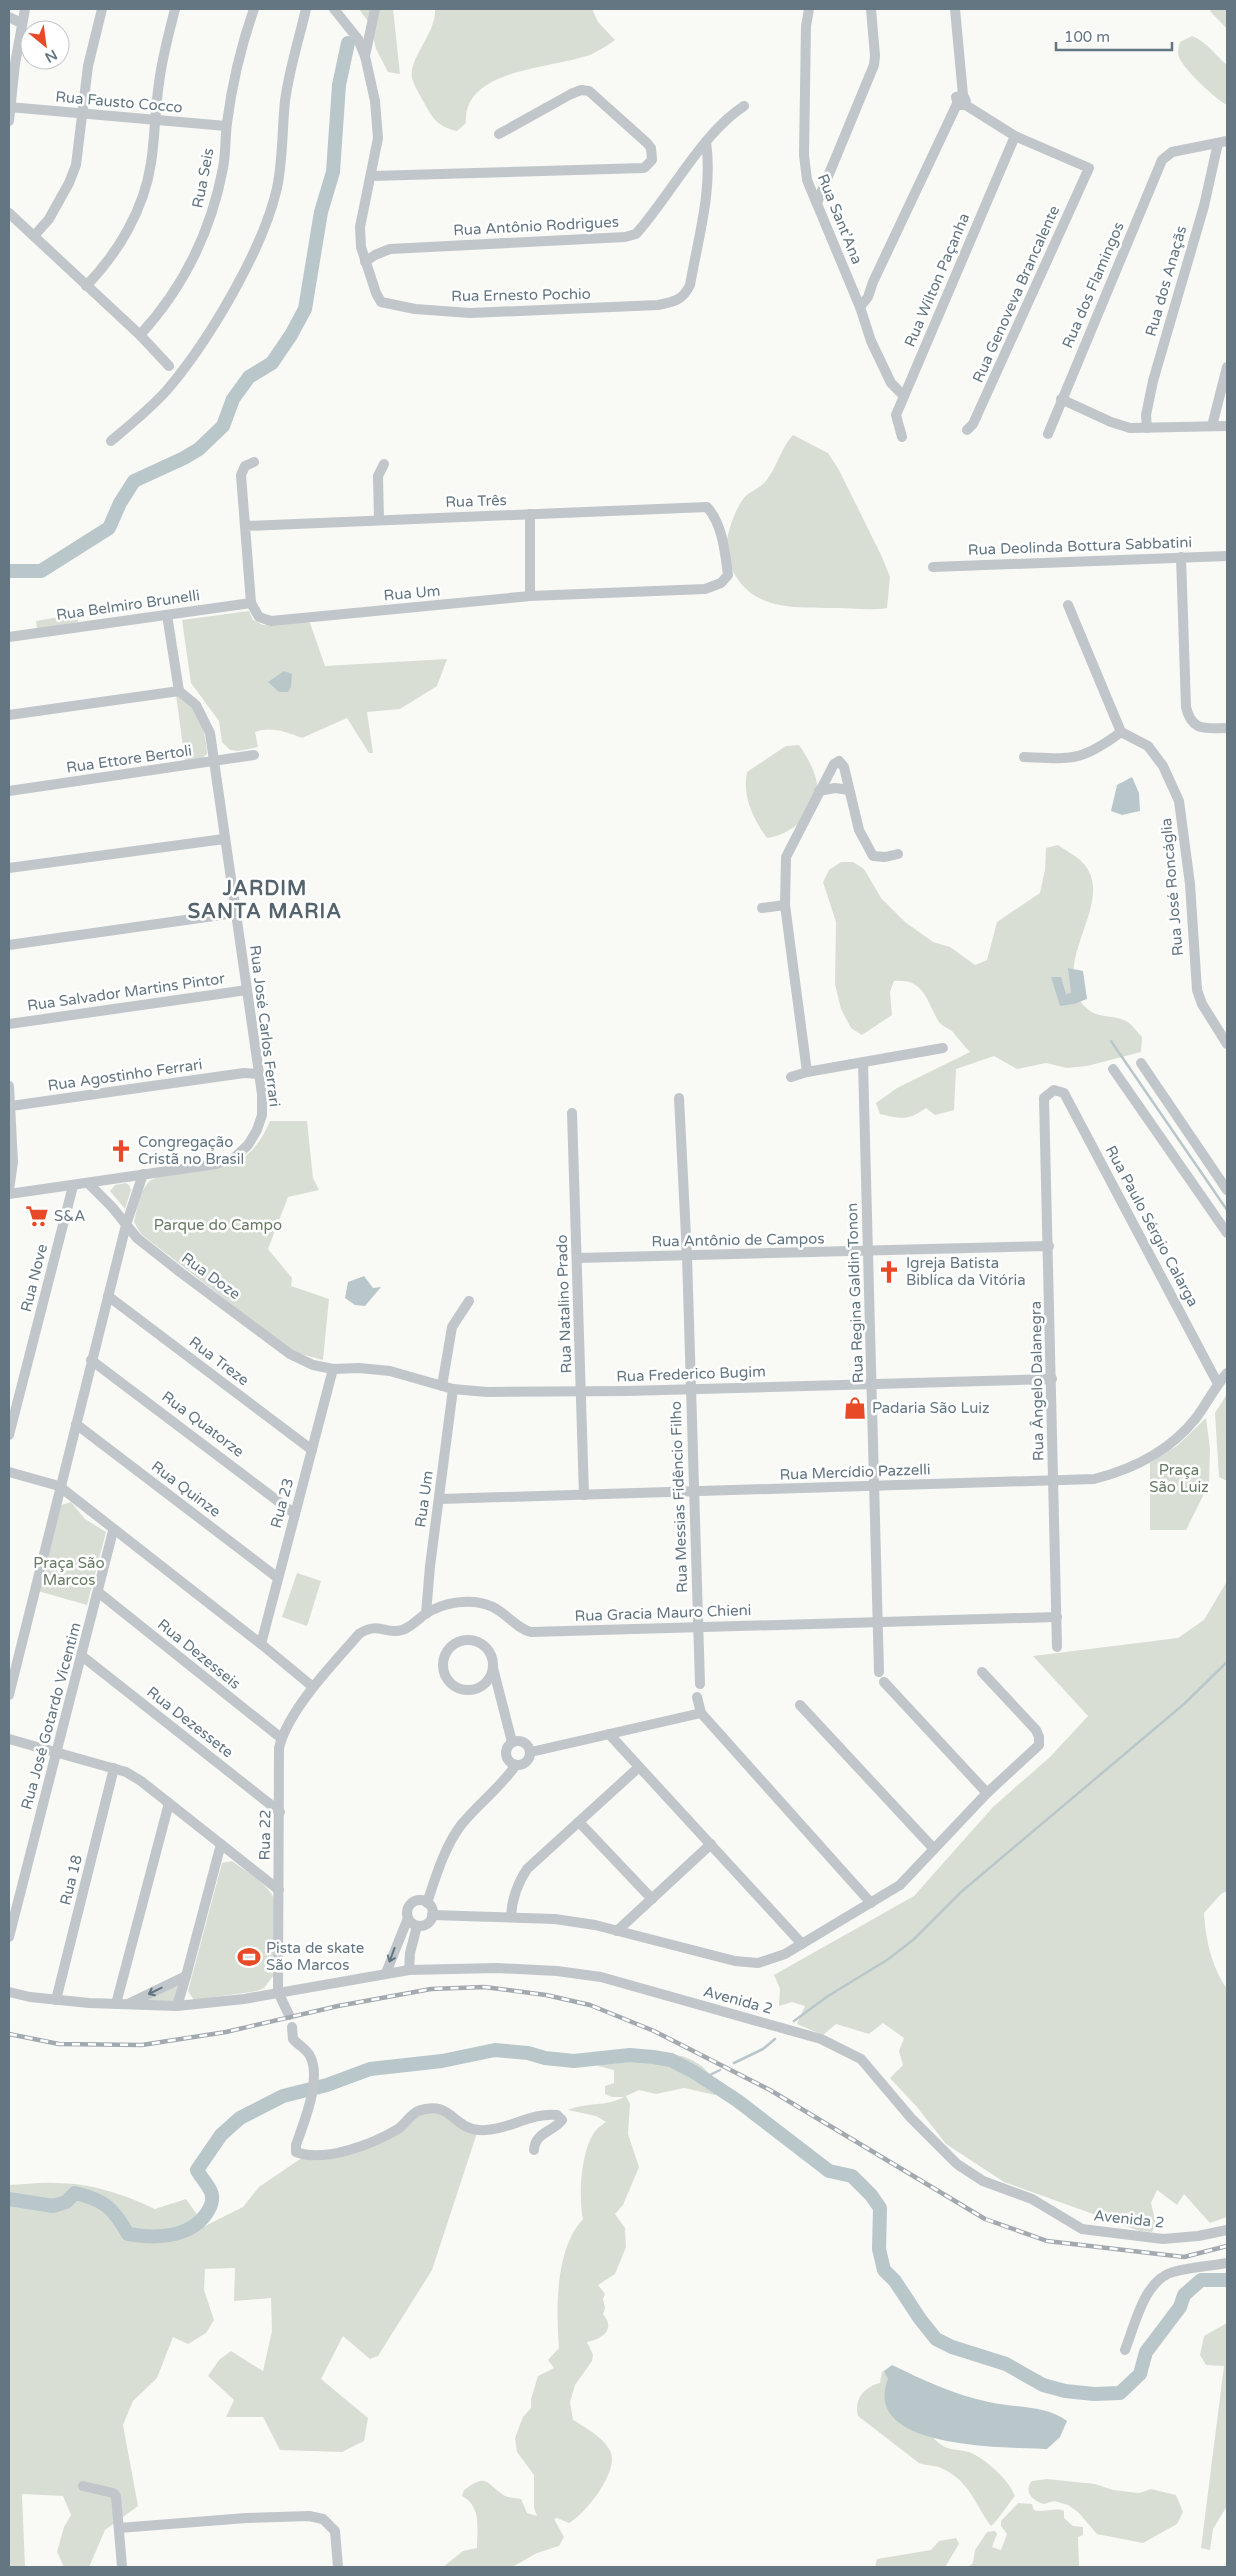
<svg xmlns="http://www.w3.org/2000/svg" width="1236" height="2576" font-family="'Varela Round',sans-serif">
  <rect width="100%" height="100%" fill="#f9f9f6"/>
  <!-- green -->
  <g fill="#d9ded5">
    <path d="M359 9H393L400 74 388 72 376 49 370 24Z"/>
    <path d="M435 9H592L598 22 615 40C608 45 600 50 592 54 556 69 462 67 466 123L457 131C440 127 434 121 426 106 421 97 415 88 412 78 408 59 437 32 435 9Z"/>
    <path d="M1212 9H1227V29L1210 11Z"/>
    <path d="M1192 36C1207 42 1215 55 1227 65V105C1216 100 1179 65 1178 54 1178 50 1179 45 1180 42Z"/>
    <path d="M793 435 828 453 839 470 882 557 890 577 887 608C869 611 855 608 838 608 802 607 759 612 737 578 731 569 726 557 726 546 727 533 737 502 748 494 756 489 763 486 768 478 778 464 781 448 793 435Z"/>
    <path d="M249 611 253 620 263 625 304 620 310 623 325 666 447 659 437 686 400 709 367 712 373 753H369L347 718 302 738C287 732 271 726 255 732L258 747 238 751 230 750 222 742 219 721 191 683 182 620Z"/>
    <path d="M77 614 78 622 37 629 36 621Z"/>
    <path d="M176 695C197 696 207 737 207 754L202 758 185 761Z"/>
    <path d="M799 745C807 757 815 770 817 784 820 811 791 835 767 838 753 819 742 796 747 772L786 746Z"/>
    <path d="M1058 845C1066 851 1077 856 1083 863 1117 900 1052 958 1081 1002 1095 1021 1109 1013 1126 1021 1131 1023 1137 1032 1142 1037L1141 1052 1087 1066 1067 1068 1046 1063 1017 1069 994 1056 956 1069 954 1110 935 1115 926 1108C908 1121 901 1119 880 1114L876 1103 897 1088 970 1052C964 1046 958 1038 952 1031 948 1028 942 1026 939 1022 926 1001 925 978 894 981L890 992 892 1015 862 1035 851 1028 841 1009 835 984 836 922 823 882 829 870 841 862H853L864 869 881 898 905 922 933 942 950 947 975 965 987 960 997 922 1040 893 1045 870 1046 848Z"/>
    <path d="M270 1121H307L313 1178 319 1190 288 1197 268 1249 292 1278 291 1286 329 1299 323 1360 293 1352 141 1234 134 1222C137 1210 140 1188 151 1180 158 1176 170 1175 177 1174 223 1167 249 1170 270 1121Z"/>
    <path d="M126 1183 129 1185 131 1190 125 1209 110 1191 115 1185Z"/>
    <path d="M1227 1394V1481L1219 1477 1215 1413Z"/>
    <path d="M1206 1418 1210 1449 1209 1484 1186 1530H1150V1463L1178 1445Z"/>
    <path d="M71 1502 85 1519 106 1532 87 1605 38 1591 61 1505Z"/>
    <path d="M297 1573 321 1581 307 1626 282 1617Z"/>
    <path d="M1227 1581V1891L1221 1894 1204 1913C1206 1941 1211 1965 1227 1989V2217L1210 2223 1184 2194 1177 2205 1157 2190 1151 2203 1156 2224 1152 2232 1140 2231 1004 2182 946 2144 917 2107 890 2078 903 2065 899 2051 904 2038 883 2023 869 2034 836 2024 823 2035 797 2024 805 2006 792 2002 779 2006 780 1989 774 1975 914 1896 993 1807 1050 1757 1088 1716 1033 1656 1178 1638 1204 1620Z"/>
    <path d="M232 1861C247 1872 267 1883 275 1900L273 1976 264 1988 257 1991 194 2000 188 1991 222 1863Z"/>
    <path d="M180 1981 176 2001 139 2002Z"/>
    <path d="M634 2051 682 2056 692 2060 702 2066 721 2087 719 2093 715 2095 684 2088 656 2094 639 2090 626 2096 630 2104 628 2134 639 2167 623 2205 615 2214 625 2228 626 2247 615 2274 598 2285 605 2294 603 2299 605 2308 603 2314C616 2329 603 2339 587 2342L593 2355 592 2361 575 2385 570 2402 573 2420C585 2427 606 2439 611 2453 618 2473 585 2514 569 2523L557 2518 554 2519 564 2537 559 2546 537 2553 512 2567H443L463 2551 477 2548C477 2528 482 2507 462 2496L464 2490C489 2472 485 2484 505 2496 510 2498 517 2498 521 2499L527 2513 537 2516 534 2508V2475L517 2452 515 2438 523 2417 531 2408V2399L538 2376 554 2368 548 2360 559 2348C556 2310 555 2249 583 2219 578 2197 581 2146 597 2129 599 2126 604 2124 606 2122L596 2116 568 2110C586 2102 606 2107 624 2097H612L605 2094V2086L614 2083V2070L598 2066 610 2058Z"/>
    <path d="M433 2107 478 2130 432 2270 378 2356 370 2359 343 2336 321 2379 368 2418 364 2441 342 2452 280 2450 263 2417H226L234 2400 208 2376 219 2360 231 2351 263 2371 272 2331 271 2298 234 2301 235 2268 205 2269 204 2290 214 2320 206 2333 188 2344 173 2337 157 2378 133 2401 123 2425 138 2506 105 2530 89 2567H64L57 2552 64 2527 71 2515 63 2496 22 2494 25 2567H9V2185C24 2185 40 2182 55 2183 91 2183 123 2194 155 2209L186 2199 205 2226 243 2207 259 2187 306 2155 359 2147Z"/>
    <path d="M1227 2323V2506L1213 2529 1210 2550 1201 2548 1224 2366 1206 2365 1200 2355 1204 2336Z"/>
    <path d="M885 2370C899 2391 923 2433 943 2446 950 2450 961 2450 969 2452 986 2459 1009 2480 1015 2496 1008 2504 997 2522 991 2526 974 2503 970 2481 941 2468 935 2465 927 2466 919 2463L858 2416C854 2399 864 2387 880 2383L882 2372Z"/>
    <path d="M1047 2479 1095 2484 1113 2490 1139 2493 1151 2489 1176 2495 1183 2512 1177 2524 1143 2543 1097 2534 1078 2512 1068 2505 1054 2501 1044 2504C1032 2501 1023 2491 1032 2481Z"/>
    <path d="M1018 2503 1032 2504 1034 2510C1044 2513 1056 2507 1064 2511V2518L1073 2526 1083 2527V2535L1078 2537 1079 2567H968L973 2563 975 2550 987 2532 995 2531 997 2534 992 2547 1001 2550 1007 2534 1001 2526V2521Z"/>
    <path d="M956 2538 959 2544 945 2567H875L877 2559 931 2550 939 2541Z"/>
  </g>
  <!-- water -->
  <g fill="#b9c7ca">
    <path d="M284 671 292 674 291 687 288 692H279L268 682Z"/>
    <path d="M1132 777 1139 793 1140 811 1122 815 1111 811 1117 785Z"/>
    <path d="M1068 968 1083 971 1087 999 1074 1004 1060 1006 1051 977H1061L1066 994 1071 993Z"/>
    <path d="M364 1276 373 1288 381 1287 365 1306 355 1305 345 1298 348 1282Z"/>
    <path d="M892 2365C923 2380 955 2395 989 2402 1014 2408 1046 2405 1067 2421L1060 2437 1047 2449C1007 2447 860 2450 888 2379L884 2371Z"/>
  </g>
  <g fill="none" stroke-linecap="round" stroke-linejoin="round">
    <!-- stream -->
    <g stroke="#b9c7ca" stroke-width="2.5">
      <path d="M1111 1041 1227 1210"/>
      <path d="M794 2021 828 1996 887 1960 913 1940 961 1892 1184 1704 1227 1662"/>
      <path d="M734 2063 763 2049 775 2039"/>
      <path d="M704 2078 720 2070"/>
    </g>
    <!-- river -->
    <g stroke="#b9c7ca" stroke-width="14">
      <path d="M9 571H41L109 528 120 503 134 481 184 458 199 449 223 426 233 399 249 377 272 363 291 335 305 309 321 212 333 172 339 85 348 43"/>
      <path d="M9 2199 53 2206 66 2202 75 2193C105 2200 113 2208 128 2234 156 2239 192 2238 208 2211 211 2206 213 2202 212 2196 212 2189 201 2178 197 2170L221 2135 240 2118 283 2096 327 2085 370 2069 442 2061 495 2050 528 2053 545 2058 574 2061 630 2055 653 2057 671 2060 694 2072 738 2101 829 2171 852 2176 871 2195 880 2208 879 2249 884 2270 895 2281 920 2319 936 2339 952 2347 1006 2364 1043 2385 1065 2391 1094 2394 1120 2393 1140 2374 1146 2352 1180 2307 1184 2295 1201 2280H1227"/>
    </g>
    <!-- minor -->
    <g stroke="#c1c6ca" stroke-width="10">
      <path d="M334 9 358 39 365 56"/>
      <path d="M375 9 365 56 375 101 378 138 360 227 361 247 376 293 381 302 415 309 470 313 658 305C674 302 683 300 690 285 698 239 713 189 706 142"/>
      <path d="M809 9 806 26 804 155 807 180 860 307 871 341 891 383 904 396"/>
      <path d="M955 9 963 95 966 101 963 105H958L956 97 963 95"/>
      <path d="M9 17 21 23"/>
      <path d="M964 104 1015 136 1089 168 973 424 967 430"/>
      <path d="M9 107 226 126"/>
      <path d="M9 121 15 64 25 9"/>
      <path d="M372 176 644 168 652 160 651 148 647 143 589 91 581 90 571 94 499 134"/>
      <path d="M817 203 874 65 875 56 871 9"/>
      <path d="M9 213 140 335 169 366"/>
      <path d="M34 236 49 219 69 183 76 165 88 66 102 9"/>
      <path d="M365 262 375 255 390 249 625 237 636 234C670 196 702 133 744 106"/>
      <path d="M86 286C118 253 144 210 151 163 155 137 155 110 159 83 162 58 169 33 175 9"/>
      <path d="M860 307 868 297 873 282 957 104"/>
      <path d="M140 335C184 287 211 232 223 168 226 153 225 138 227 123 232 84 241 46 254 9"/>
      <path d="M1061 399 1111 422 1130 428 1227 426"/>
      <path d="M1212 426 1227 367"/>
      <path d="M1147 428 1146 415 1153 381 1204 206 1218 143"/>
      <path d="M1048 434 1162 160 1172 152 1227 141"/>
      <path d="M902 437 896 415 1015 136"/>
      <path d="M111 441C130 425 150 409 167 390 208 342 263 250 277 188 283 160 282 130 285 101 289 70 299 39 306 9"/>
      <path d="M530 514V596"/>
      <path d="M379 520 378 476 384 464"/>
      <path d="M245 526 707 507C723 525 725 553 728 575L721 583 705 589 530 596 271 621 259 617 251 603 241 475 245 466 254 462"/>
      <path d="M1181 557 1186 707C1192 732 1205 728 1227 728"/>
      <path d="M933 567 1227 556"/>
      <path d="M1068 605 1121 732 1148 746 1163 766 1179 801 1190 884 1197 990 1202 1004 1227 1044"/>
      <path d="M9 637 251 603"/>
      <path d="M9 715 179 691"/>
      <path d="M1024 757C1072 759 1081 762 1121 732"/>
      <path d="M9 791 254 755"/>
      <path d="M819 791 835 788 849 790"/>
      <path d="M9 868 224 839"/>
      <path d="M762 908 785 905"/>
      <path d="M9 945 235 913"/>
      <path d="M9 1024 247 990"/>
      <path d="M863 1063 879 1672"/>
      <path d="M1141 1063 1227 1190"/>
      <path d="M1113 1069 1227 1233"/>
      <path d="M807 1072 785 905 786 857 834 764 839 761 844 767 859 830 873 856 885 857 898 854"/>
      <path d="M791 1077 807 1072 943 1048"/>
      <path d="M9 1086 13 1162 9 1190"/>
      <path d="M679 1098 687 1256 700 1684"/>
      <path d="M11 1106 244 1073 259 1074"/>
      <path d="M572 1113 584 1495"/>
      <path d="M88 1183 112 1207 137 1238 180 1272 290 1354 313 1365 333 1369 359 1368 390 1371 453 1389 487 1392 627 1391 1052 1379"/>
      <path d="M9 1194 216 1164 234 1158 248 1145 257 1130 262 1115V1094L210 733 196 705 179 691 167 615"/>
      <path d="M578 1258 1049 1246"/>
      <path d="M108 1296 312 1450"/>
      <path d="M91 1360 295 1514"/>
      <path d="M442 1386 452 1327 469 1301"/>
      <path d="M76 1424 278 1578"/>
      <path d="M9 1435 73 1186"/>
      <path d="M9 1472 59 1486 261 1644 313 1687"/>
      <path d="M440 1499 1094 1479C1134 1469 1170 1451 1196 1418 1207 1403 1215 1387 1227 1373"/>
      <path d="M98 1592 281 1738"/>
      <path d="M426 1614 430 1566 453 1389"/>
      <circle cx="468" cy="1665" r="25"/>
      <path d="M261 1644 333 1369"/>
      <path d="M1057 1647 1044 1098 1054 1090 1064 1093 1218 1384"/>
      <path d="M82 1656 280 1812"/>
      <path d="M493 1668 512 1742"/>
      <path d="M884 1682 987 1793"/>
      <path d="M9 1695 126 1225 143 1174"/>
      <path d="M697 1697 701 1713 871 1903"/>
      <path d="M800 1705 934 1849"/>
      <path d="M609 1734 802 1944"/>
      <path d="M9 1739 126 1772 141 1781 279 1890"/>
      <circle cx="518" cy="1753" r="12"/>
      <path d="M531 1752 701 1713"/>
      <path d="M579 1822 652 1899"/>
      <circle cx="420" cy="1913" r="13"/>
      <path d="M427 1903C436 1876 444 1848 461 1825 478 1804 500 1788 516 1765"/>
      <path d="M432 1915 555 1919 595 1925 735 1961 758 1963 785 1954 900 1885 987 1793 1039 1745V1737L1036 1730 982 1672"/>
      <path d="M511 1916C512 1898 517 1884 527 1869L639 1767"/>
      <path d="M617 1931 711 1844"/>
      <path d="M9 1937 113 1531"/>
      <path d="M409 1970 410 1953 417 1926"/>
      <path d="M386 1973 408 1918"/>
      <path d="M186 1976 221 1844"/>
      <path d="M9 1992 30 1997 89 2003 177 2006 244 1999 409 1970 497 1968 557 1971 601 1977 821 2039 861 2059 911 2118 957 2164 983 2181 1032 2199 1082 2229 1163 2239 1198 2236 1227 2230"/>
      <path d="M278 1992 279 1748C288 1710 333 1664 359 1634 378 1621 385 1635 402 1630 410 1628 417 1620 424 1615 442 1602 472 1597 493 1607 507 1614 516 1628 531 1632L1057 1617"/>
      <path d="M278 1992 289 2015"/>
      <path d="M56 2000 114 1768"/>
      <path d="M116 2004 169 1803"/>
      <path d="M128 2004 186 1976 177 2006"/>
      <path d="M292 2027 293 2039C298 2045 307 2049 310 2056 322 2079 304 2122 296 2145V2152C324 2163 373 2144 398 2129 405 2124 410 2115 418 2111 451 2099 452 2128 479 2130 506 2132 530 2112 557 2115L562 2120C553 2132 535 2132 534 2150"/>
      <path d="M1125 2350C1135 2325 1144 2280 1173 2272 1190 2267 1210 2266 1227 2263"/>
      <path d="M83 2486 113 2493 116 2496 122 2567"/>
      <path d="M119 2528 246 2518 309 2516 323 2519 335 2531 338 2567"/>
    </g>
    <defs>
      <path id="rail" d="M9 2034 59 2044 142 2045 226 2032 338 2006 431 1989 484 1987 546 1995 590 2005 654 2031 770 2090 985 2219 1047 2241 1184 2257 1227 2246"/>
    </defs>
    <!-- rail casing -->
    <use href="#rail" stroke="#a2aab0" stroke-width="4.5"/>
    <!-- rail -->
    <use href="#rail" stroke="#fff" stroke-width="2.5" stroke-dasharray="8" stroke-linecap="butt"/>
  </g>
  <!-- one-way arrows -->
  <defs><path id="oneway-shaft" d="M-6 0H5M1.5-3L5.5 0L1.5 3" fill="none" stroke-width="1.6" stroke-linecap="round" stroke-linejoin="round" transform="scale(1.25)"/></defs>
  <g stroke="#637682">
    <use href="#oneway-shaft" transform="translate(392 1955) rotate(110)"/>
    <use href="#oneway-shaft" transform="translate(155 1991) rotate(154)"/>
  </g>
  <!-- icons -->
  <defs>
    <symbol id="church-bare" viewBox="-9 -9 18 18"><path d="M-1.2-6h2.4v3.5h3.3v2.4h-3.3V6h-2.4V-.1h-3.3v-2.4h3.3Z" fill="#e84a27" stroke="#fff" stroke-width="2.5" paint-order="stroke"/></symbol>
    <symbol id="supermarket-bare" viewBox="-9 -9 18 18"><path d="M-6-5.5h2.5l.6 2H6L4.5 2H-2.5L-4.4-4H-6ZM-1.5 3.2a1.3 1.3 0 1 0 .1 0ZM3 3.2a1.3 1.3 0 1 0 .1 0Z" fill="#e84a27" stroke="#fff" stroke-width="2.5" paint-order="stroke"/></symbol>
    <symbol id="shop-bare" viewBox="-9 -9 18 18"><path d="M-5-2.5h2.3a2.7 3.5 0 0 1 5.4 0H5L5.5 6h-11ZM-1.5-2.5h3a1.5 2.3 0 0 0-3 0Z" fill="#e84a27" stroke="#fff" stroke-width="2.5" paint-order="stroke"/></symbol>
    <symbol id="stadium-bare" viewBox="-9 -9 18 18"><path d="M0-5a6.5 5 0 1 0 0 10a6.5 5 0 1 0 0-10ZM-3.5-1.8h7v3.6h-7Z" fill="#e84a27" stroke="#fff" stroke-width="2.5" paint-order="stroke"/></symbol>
  </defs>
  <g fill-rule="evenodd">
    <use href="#church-bare" x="105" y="1135" width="32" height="32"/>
    <use href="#supermarket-bare" x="21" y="1200" width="32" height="32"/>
    <use href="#church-bare" x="873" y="1256" width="32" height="32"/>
    <use href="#shop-bare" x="839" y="1392" width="32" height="32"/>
    <use href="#stadium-bare" x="233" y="1941" width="32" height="32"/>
  </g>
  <g text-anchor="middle" stroke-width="5" stroke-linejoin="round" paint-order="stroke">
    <!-- street labels -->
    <g font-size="15" fill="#637682" stroke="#fff">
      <text transform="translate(119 102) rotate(5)" y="5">Rua Fausto Cocco</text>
      <text transform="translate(203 178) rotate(-79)" y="5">Rua Seis</text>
      <text transform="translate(840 219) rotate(68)" y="5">Rua Sant’Ana</text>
      <text transform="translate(536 226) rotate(-3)" y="5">Rua Antônio Rodrigues</text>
      <text transform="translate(937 280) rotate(-67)" y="5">Rua Wilton Paçanha</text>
      <text transform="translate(1166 281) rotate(-74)" y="5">Rua dos Anaçãs</text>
      <text transform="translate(1093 285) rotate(-67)" y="5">Rua dos Flamingos</text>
      <text transform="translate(1016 294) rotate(-66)" y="5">Rua Genoveva Brancalente</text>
      <text transform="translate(521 295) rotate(-1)" y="5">Rua Ernesto Pochio</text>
      <text transform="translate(476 501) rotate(-2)" y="5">Rua Três</text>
      <text transform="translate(1080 546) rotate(-2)" y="5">Rua Deolinda Bottura Sabbatini</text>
      <text transform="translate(412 593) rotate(-5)" y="5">Rua Um</text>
      <text transform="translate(128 605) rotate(-8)" y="5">Rua Belmiro Brunelli</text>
      <text transform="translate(129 759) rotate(-8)" y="5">Rua Ettore Bertoli</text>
      <text transform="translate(1172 887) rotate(-95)" y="5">Rua José Roncáglia</text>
      <text transform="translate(126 992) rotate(-8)" y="5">Rua Salvador Martins Pintor</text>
      <text transform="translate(265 1026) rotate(83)" y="5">Rua José Carlos Ferrari</text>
      <text transform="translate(125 1075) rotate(-8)" y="5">Rua Agostinho Ferrari</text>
      <text transform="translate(1152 1226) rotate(62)" y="5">Rua Paulo Sérgio Calarga</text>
      <text transform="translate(738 1240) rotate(-1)" y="5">Rua Antônio de Campos</text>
      <text transform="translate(211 1276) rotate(36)" y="5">Rua Doze</text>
      <text transform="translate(34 1278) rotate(-76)" y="5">Rua Nove</text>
      <text transform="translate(855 1293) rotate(-92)" y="5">Rua Regina Galdin Tonon</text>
      <text transform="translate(564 1304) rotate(-92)" y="5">Rua Natalino Prado</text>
      <text transform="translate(219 1361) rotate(37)" y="5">Rua Treze</text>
      <text transform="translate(691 1374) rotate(-2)" y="5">Rua Frederico Bugim</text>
      <text transform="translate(1037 1381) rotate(-91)" y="5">Rua Ângelo Dalanegra</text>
      <text transform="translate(203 1424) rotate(37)" y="5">Rua Quatorze</text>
      <text transform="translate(855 1472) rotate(-2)" y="5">Rua Mercídio Pazzelli</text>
      <text transform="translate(186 1489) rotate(37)" y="5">Rua Quinze</text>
      <text transform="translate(679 1497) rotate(-92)" y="5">Rua Messias Fidêncio Filho</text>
      <text transform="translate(424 1499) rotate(-82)" y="5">Rua Um</text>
      <text transform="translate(282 1503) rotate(-75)" y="5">Rua 23</text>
      <text transform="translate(663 1613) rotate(-2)" y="5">Rua Gracia Mauro Chieni</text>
      <text transform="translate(199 1654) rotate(39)" y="5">Rua Dezesseis</text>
      <text transform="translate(51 1716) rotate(-75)" y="5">Rua José Gotardo Vicentim</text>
      <text transform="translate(190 1722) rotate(38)" y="5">Rua Dezessete</text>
      <text transform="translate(265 1835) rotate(-89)" y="5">Rua 22</text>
      <text transform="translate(71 1880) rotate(-76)" y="5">Rua 18</text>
      <text transform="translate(738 2000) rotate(15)" y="5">Avenida 2</text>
      <text transform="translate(1129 2219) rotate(6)" y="5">Avenida 2</text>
    </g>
    <!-- poi labels -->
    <g font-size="15" fill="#637682" stroke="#fff" text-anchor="start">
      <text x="138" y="1147">Congregação<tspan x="138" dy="17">Cristã no Brasil</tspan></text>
      <text x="54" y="1221">S&amp;A</text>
      <text x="906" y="1268">Igreja Batista<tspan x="906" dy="17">Biblíca da Vitória</tspan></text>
      <text x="872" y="1413">Padaria São Luiz</text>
      <text x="266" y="1953">Pista de skate<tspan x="266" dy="17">São Marcos</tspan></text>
    </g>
    <!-- park labels -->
    <g font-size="15" fill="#677a62" stroke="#fff">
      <text x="218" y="1230">Parque do Campo</text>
      <text x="1179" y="1475">Praça<tspan x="1179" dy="17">São Luiz</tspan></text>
      <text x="69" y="1568">Praça São<tspan x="69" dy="17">Marcos</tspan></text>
    </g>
    <!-- district labels -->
    <g font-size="20" font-weight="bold" letter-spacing="1" fill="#55646d" stroke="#fff">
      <text x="265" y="895">JARDIM<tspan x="265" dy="23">SANTA MARIA</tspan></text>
    </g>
  </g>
  <!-- border -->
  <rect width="1236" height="2576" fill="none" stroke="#637682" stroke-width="20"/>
  <!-- north arrow -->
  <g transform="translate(45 45) rotate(151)"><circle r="24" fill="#ffffff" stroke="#c1c8cd"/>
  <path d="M0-4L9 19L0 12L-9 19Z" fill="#e84a27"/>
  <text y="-8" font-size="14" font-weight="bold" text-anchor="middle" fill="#637682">N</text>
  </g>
  <!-- scale -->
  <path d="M1056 42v8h116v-8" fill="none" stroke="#637682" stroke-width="2.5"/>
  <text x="1064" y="42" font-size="15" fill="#637682" stroke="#ffffff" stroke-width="4" paint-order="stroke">100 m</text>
</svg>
